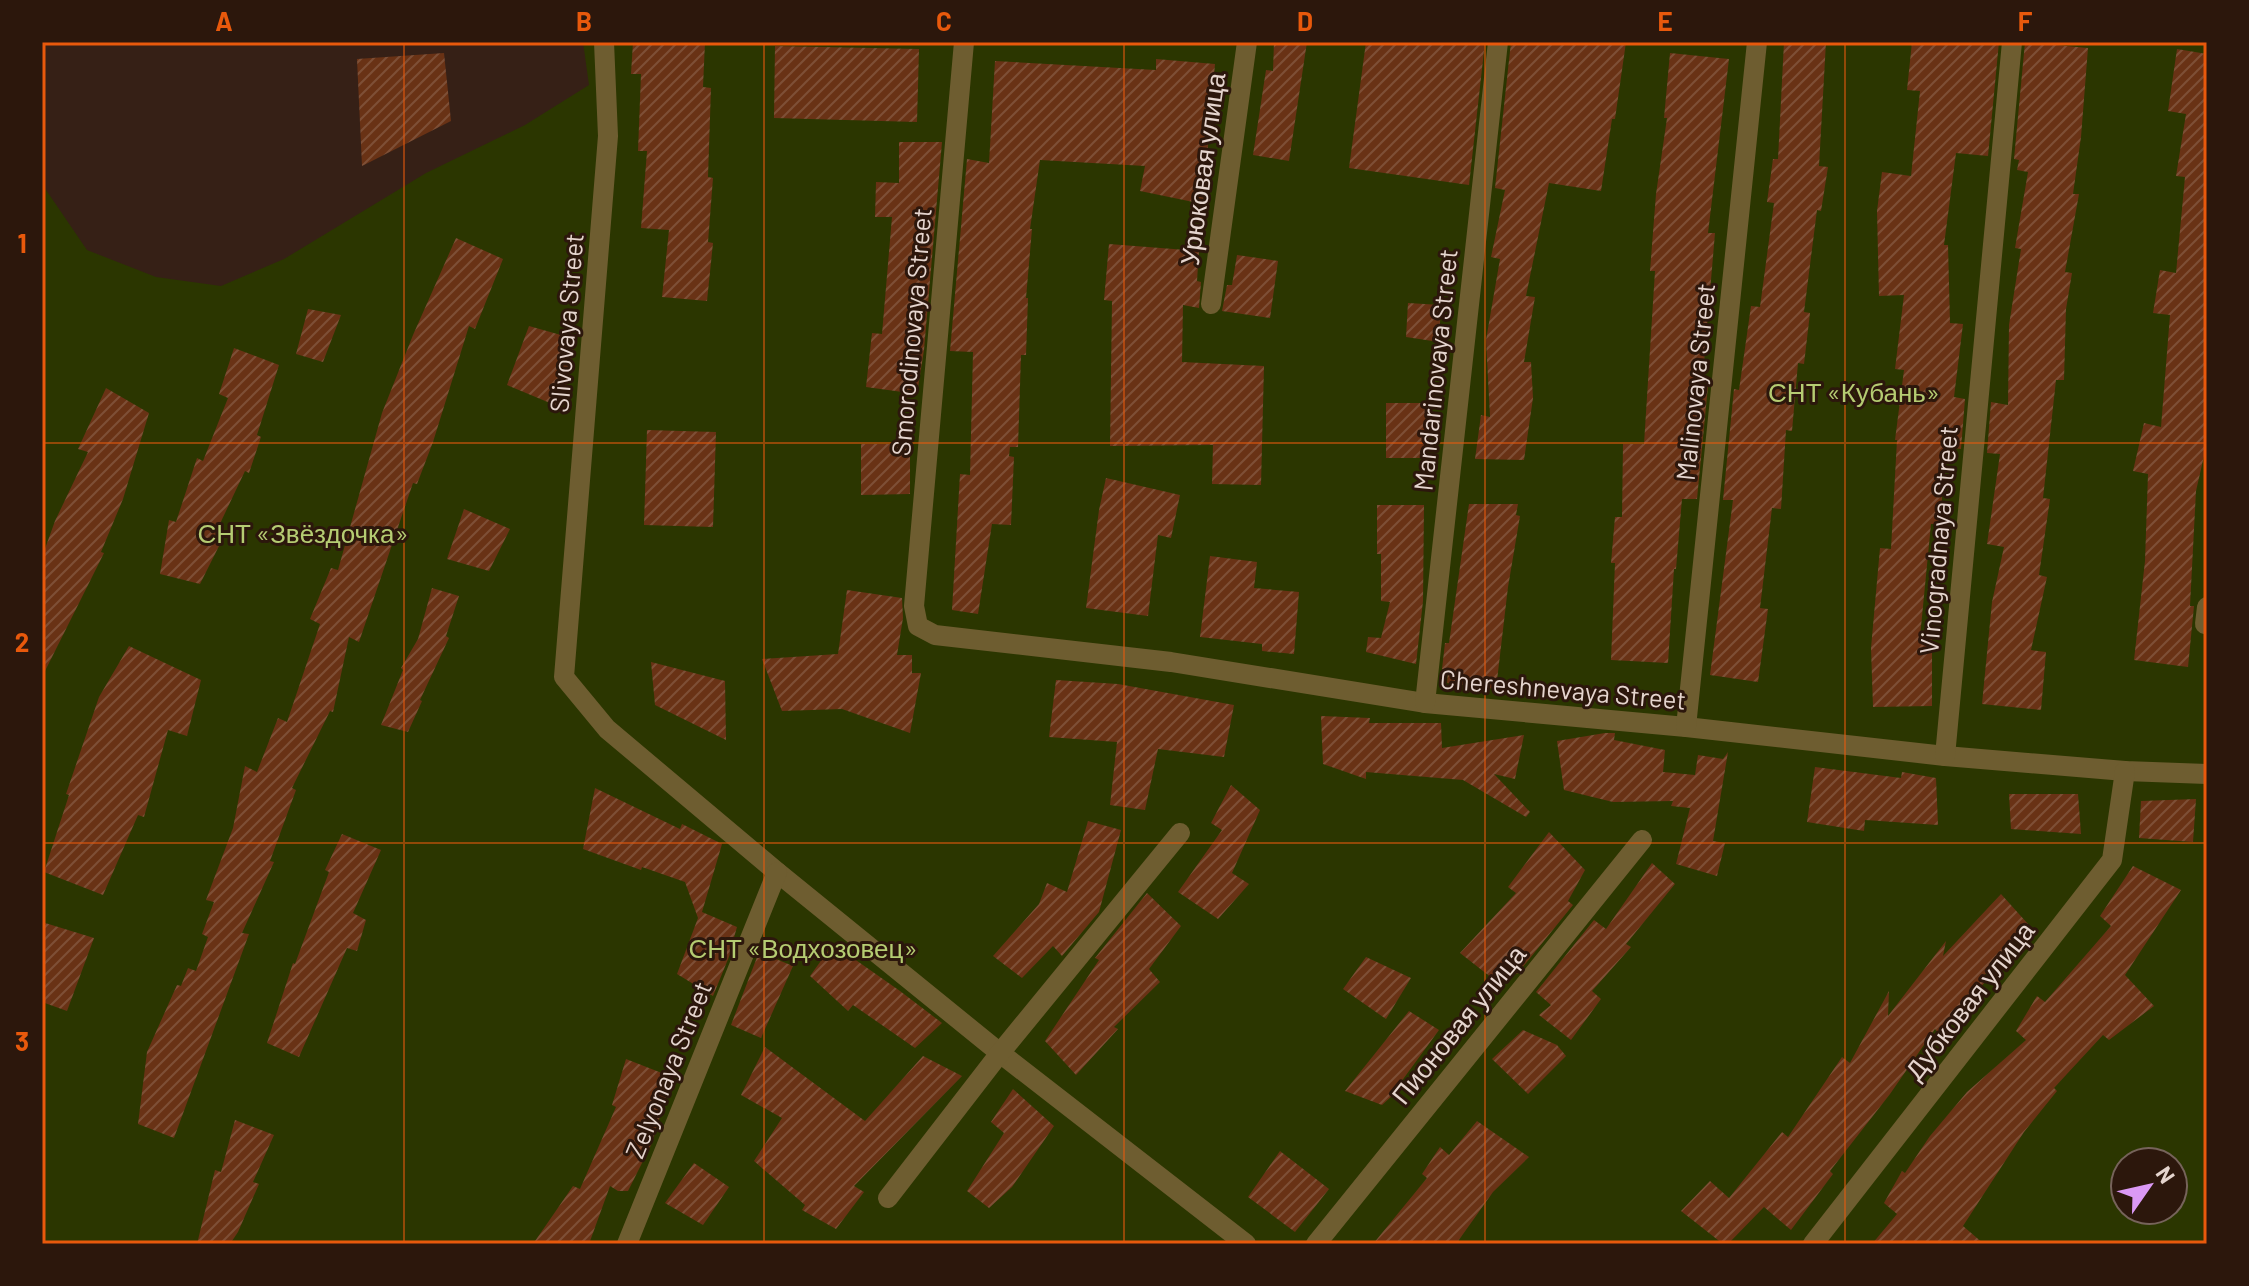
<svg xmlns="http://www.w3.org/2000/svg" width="2249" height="1286" font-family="Barlow,sans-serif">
  <defs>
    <pattern id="building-hatch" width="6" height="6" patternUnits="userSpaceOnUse" patternTransform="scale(2)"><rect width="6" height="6" fill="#693215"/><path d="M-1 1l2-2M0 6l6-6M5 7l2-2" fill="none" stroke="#7e4f36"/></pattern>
  </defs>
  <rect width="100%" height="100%" fill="#362016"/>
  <!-- garden -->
  <path fill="#2b3600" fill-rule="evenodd" d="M583 42H2207V1244H42V184L87 250 156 277 221 286 284 259 426 173 525 125 589 85ZM2125 1162H2173V1210H2125Z"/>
  <!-- building -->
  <g fill="url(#building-hatch)">
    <path d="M633 42H705L703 87 711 88 708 177 713 178 708 242 713 243 707 301 662 297 669 230 641 228 647 151H638L641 74H631Z"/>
    <path d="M1274 42H1307L1289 161 1253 155 1266 70 1273 71Z"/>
    <path d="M1366 42H1485L1469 185 1349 168Z"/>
    <path d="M1511 42H1626L1615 119H1612L1601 191 1549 183 1526 296 1535 297 1524 362H1531L1533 398 1524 460 1475 459 1481 415 1490 417 1486 340 1500 259 1491 257 1505 190 1495 188Z"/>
    <path d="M1784 42H1826L1819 166 1828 167 1821 211 1817 210 1804 312 1810 313 1804 364 1798 363 1792 431 1786 430 1781 509 1772 508 1760 608 1768 609 1758 682 1710 675 1733 500H1723L1734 389 1739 390 1751 306 1760 307 1774 203 1767 202 1773 159H1778Z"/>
    <path d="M1912 42H1999L1988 156 1956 153 1944 245H1948L1950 323 1963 324 1954 397 1965 399 1961 449 1944 447 1941 524H1931L1920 637H1932V706L1873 707 1871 648 1880 548 1891 549 1897 440H1895L1904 370 1895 369 1904 295 1879 296 1877 211 1882 172 1911 176 1920 91 1907 90Z"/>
    <path d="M2025 42 2088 48 2081 137 2073 194H2079L2065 272 2072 273 2066 309 2064 380H2056L2043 498 2050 499 2039 575 2047 577 2031 650 2046 652 2041 710 1982 704 1992 602 2004 547 1987 544 2000 454 1987 453 1991 402 2008 405 2009 325 2021 249 2015 248 2028 172 2017 170 2019 160 2014 159Z"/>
    <path d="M775 46 919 49 917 122 774 118Z"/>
    <path d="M2177 49 2207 54V443L2196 491 2190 606H2194L2188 667 2134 660 2145 561 2148 474 2133 471 2144 423 2161 427 2170 315 2153 313 2160 270 2176 273 2185 177 2176 176 2186 114 2168 111Z"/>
    <path d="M444 53 451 121 362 166 357 59Z"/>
    <path d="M1670 53 1729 59 1708 233H1715L1702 386H1708L1697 499H1682L1676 569H1674L1668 663 1611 660 1615 563H1611L1615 517H1622L1623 444H1644L1655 271H1650L1656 194 1667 118H1664Z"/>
    <path d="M1156 59 1215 64 1203 204 1140 191 1145 166 1040 160 1030 229H1032L1026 298H1028L1026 355H1021L1018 447H1010L1009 456 1014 457 1011 525 992 524 978 614 952 610 960 474 970 475 973 352 950 351 967 159 989 163 995 61 1156 70Z"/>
    <path d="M899 142H942L924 350 917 394 866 387 872 333 882 334 892 217H875L876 182 899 183Z"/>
    <path d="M456 238 503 259 475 329 469 326 433 442 417 484 413 483 359 642 349 637 333 712 330 711 292 788 296 790 270 861 274 862 242 933 249 934 174 1138 138 1124 147 1052 177 985 181 986 188 968 196 971 208 937 202 934 214 902 206 900 233 828 245 766 257 772 278 718 287 722 320 624 310 619 331 568 338 570 382 413 413 335Z"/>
    <path d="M1109 244 1199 251 1197 281 1201 282 1199 308 1183 305 1182 362 1264 366 1261 485 1212 484 1213 445 1110 446 1112 301 1104 300Z"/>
    <path d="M1237 255 1278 261 1270 318 1222 311 1227 285H1232Z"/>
    <path d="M1408 303 1441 305 1439 342 1406 337Z"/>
    <path d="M308 309 341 315 323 362 296 354Z"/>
    <path d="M529 326 575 339 562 408 507 385Z"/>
    <path d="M234 348 279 365 257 435 261 437 249 473 245 471 216 532 225 534 200 584 160 574 169 520 176 522 197 458 203 461 228 398 219 394Z"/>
    <path d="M106 388 149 413 123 499 101 552 104 553 42 677V557L55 521 88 452 78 449Z"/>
    <path d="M1386 403H1426L1425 458H1386Z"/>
    <path d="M647 430 716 432 713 527 644 525Z"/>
    <path d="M861 444H910V494L861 495Z"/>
    <path d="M1106 478 1180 495 1171 538 1158 535 1148 616 1086 608 1099 510Z"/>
    <path d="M1469 504H1518L1516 515 1520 516 1508 587 1496 689 1447 683 1448 671 1442 669 1445 643H1449Z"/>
    <path d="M1377 505H1424L1423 601 1416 664 1366 652 1368 637 1381 638 1390 602 1381 601V554H1377Z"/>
    <path d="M464 509 510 529 489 571 447 559Z"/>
    <path d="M1210 556 1257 562 1254 588 1299 592 1294 654 1262 651V644L1200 637Z"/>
    <path d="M432 588 459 596 446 636 449 638 420 700 422 701 408 732 381 725 403 670 401 668 418 639Z"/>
    <path d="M847 590 902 598 903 618 897 655H912V673H921L910 733 842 709 782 711 762 659 838 654Z"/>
    <path d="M129 646 201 680 187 736 168 730 144 817 138 815 103 895 44 872 69 795 66 794 99 697Z"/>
    <path d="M651 662 725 681 726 740 655 705Z"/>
    <path d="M1056 680 1118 684 1234 705 1224 757 1158 749 1145 810 1110 805 1117 742 1049 737Z"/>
    <path d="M1321 716 1370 718 1369 723H1441L1442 748 1524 735 1515 779 1494 774 1530 812 1526 817 1463 780 1366 772V779L1323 764Z"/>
    <path d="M1605 733H1615L1614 740 1665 750 1663 772 1695 775 1698 755 1723 759 1728 752 1713 841 1725 843 1717 876 1676 864 1690 808 1671 806 1673 801 1613 802 1564 790 1557 741Z"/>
    <path d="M1815 767 1901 778 1902 772 1936 778 1938 825 1865 820 1864 831 1807 822Z"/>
    <path d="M1231 785 1260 810 1232 873 1249 884 1218 919 1178 892 1222 830 1211 823Z"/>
    <path d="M595 788 680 829 682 824 722 844 702 912 737 927 733 941 735 942 713 996 677 974 698 918 685 882 642 867 641 870 583 849Z"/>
    <path d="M2009 794H2078L2081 834 2011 829Z"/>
    <path d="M2196 799 2193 842 2139 838 2141 801Z"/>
    <path d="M1088 821 1121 830 1099 912 1062 956 1053 946 1022 978 993 956 1039 904 1047 883 1067 892Z"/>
    <path d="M1549 832 1585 870 1568 901 1573 905 1517 974 1511 968 1497 982 1460 953 1516 893 1508 887Z"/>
    <path d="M342 834 381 850 353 913 366 920 357 951 347 948 299 1057 267 1043 293 963 295 964 329 872 325 870Z"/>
    <path d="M1652 863 1675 884 1626 944 1631 947 1592 991 1601 999 1571 1040 1539 1015 1551 1005 1536 992 1594 920 1606 929Z"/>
    <path d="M2133 866 2181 890 2125 975 2154 1006 2109 1040 2103 1035 2054 1088 2057 1091 2024 1132 1963 1226 1984 1244H1872L1897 1214 1884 1203 1902 1171 1905 1173 1930 1136 1967 1092 2026 1040 2016 1031 2037 996 2045 1002 2111 926 2100 916Z"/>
    <path d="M1147 893 1181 926 1149 969 1160 982 1114 1027 1118 1029 1076 1075 1045 1041 1099 960 1095 958Z"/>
    <path d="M2001 894 2028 924 1982 978 1986 981 1939 1034 1935 1029 1890 1094 1830 1171 1833 1174 1791 1230 1764 1207 1728 1244H1723L1681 1211 1710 1181 1729 1198 1782 1132 1788 1137 1842 1057 1850 1063 1889 991 1888 1016 1946 941 1943 956Z"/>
    <path d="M42 922 94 938 67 1011 42 1002Z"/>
    <path d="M833 944 900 991 942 1023 915 1048 853 1005 848 1011 810 976Z"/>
    <path d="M759 952 793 966 761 1038 731 1025Z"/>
    <path d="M1366 957 1411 978 1386 1019 1343 989Z"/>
    <path d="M1409 1011 1439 1030 1401 1082 1404 1085 1382 1105 1345 1091Z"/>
    <path d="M1523 1030 1557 1045 1566 1056 1528 1094 1492 1059Z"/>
    <path d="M765 1047 865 1121 923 1056 962 1076 854 1186 864 1192 836 1229 802 1210 805 1205 754 1161 782 1118 741 1095Z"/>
    <path d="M626 1059 672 1077 652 1143 628 1191H618L610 1186 589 1244H533L573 1186 580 1189 616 1107 612 1105Z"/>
    <path d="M1013 1089 1054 1126 1012 1187 989 1208 967 1191 1004 1133 991 1122Z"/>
    <path d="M235 1120 274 1135 253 1182 259 1184 238 1232 230 1244H197L215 1170 221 1172Z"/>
    <path d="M1477 1121 1529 1157 1493 1192 1456 1244H1373L1427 1178 1422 1174 1440 1147 1449 1155Z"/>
    <path d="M1280 1151 1329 1189 1295 1232 1248 1197Z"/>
    <path d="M694 1163 729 1187 703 1225 665 1203Z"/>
  </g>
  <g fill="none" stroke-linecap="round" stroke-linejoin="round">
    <!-- street -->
    <g stroke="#6e5d30" stroke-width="20">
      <path d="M604 42 608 136 564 677 607 729 777 872 1000 1053 1246 1244"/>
      <path d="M964 42 914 606 918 626 935 635 1171 662 1425 703 1686 727 1945 756 2125 771 2207 774"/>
      <path d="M1211 304 1247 42"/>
      <path d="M2205 624 2207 607"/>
      <path d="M1425 703 1498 42"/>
      <path d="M1686 727 1757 42"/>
      <path d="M1945 756 2012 42"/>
      <path d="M888 1198 1000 1053 1180 833"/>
      <path d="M627 1244 777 872"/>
      <path d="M1316 1244 1642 840"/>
      <path d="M1813 1244 2112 860 2125 771"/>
    </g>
  </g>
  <!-- grid -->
  <path fill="none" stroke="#e8590c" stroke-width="2" stroke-opacity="0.55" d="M404 42V1244M764 42V1244M1124 42V1244M1485 42V1244M1845 42V1244M42 443H2207M42 843H2207"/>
  <g text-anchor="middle" stroke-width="6" stroke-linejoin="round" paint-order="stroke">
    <!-- street labels -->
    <g font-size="26" fill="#e5d5ce" stroke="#2c170c">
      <text transform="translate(1203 169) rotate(-82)" y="9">Урюковая улица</text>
      <text transform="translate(567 323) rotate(-85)" y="9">Slivovaya Street</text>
      <text transform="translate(912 332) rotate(-85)" y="9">Smorodinovaya Street</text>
      <text transform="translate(1436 370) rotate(-84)" y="9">Mandarinovaya Street</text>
      <text transform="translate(1696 382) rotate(-84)" y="9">Malinovaya Street</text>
      <text transform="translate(1939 540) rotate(-85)" y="9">Vinogradnaya Street</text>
      <text transform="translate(1563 690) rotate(5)" y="9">Chereshnevaya Street</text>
      <text transform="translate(1970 1001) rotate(-52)" y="9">Дубковая улица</text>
      <text transform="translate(1459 1025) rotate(-51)" y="9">Пионовая улица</text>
      <text transform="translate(669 1070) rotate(-68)" y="9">Zelyonaya Street</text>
    </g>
    <!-- park labels -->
    <g font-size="26" fill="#b5cc72" stroke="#2c170c">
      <text x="1854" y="402">СНТ «Кубань»</text>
      <text x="303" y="543">СНТ «Звёздочка»</text>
      <text x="803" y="958">СНТ «Водхозовец»</text>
    </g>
  </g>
  <!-- border -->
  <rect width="2249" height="1286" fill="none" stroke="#2c170c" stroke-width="88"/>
  <!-- north arrow -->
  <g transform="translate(2149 1186) rotate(56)"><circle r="38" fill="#2c170c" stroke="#76635a" stroke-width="2"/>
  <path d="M0-6L14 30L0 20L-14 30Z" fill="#db99f5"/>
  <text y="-12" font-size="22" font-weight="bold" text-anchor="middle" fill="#e5d5ce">N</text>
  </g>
  <rect x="44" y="44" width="2161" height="1198" fill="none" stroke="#e8590c" stroke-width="3"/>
  <g font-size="26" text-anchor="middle" font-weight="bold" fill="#e8590c">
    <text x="224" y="31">A</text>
    <text x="584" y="31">B</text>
    <text x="944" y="31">C</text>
    <text x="1305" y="31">D</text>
    <text x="1665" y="31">E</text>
    <text x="2025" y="31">F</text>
    <text x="22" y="253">1</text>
    <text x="22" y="652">2</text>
    <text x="22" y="1051">3</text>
  </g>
</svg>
